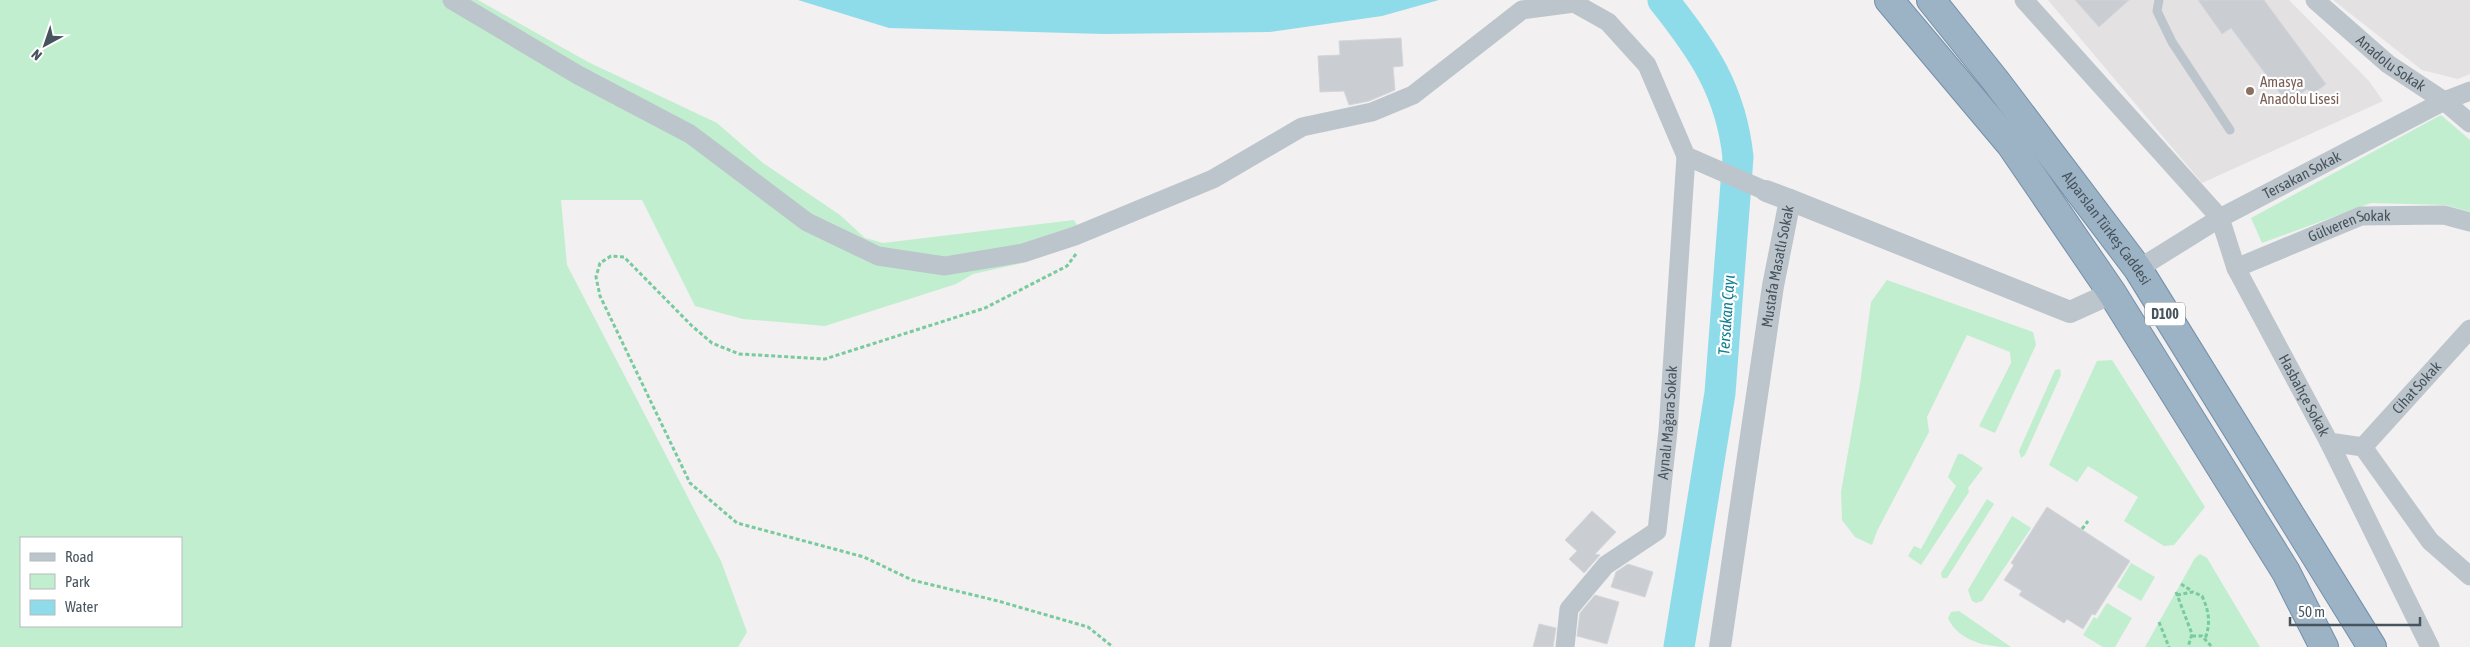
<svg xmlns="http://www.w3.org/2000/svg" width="2470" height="647" font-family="'Asap Condensed',sans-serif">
  <rect width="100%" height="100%" fill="#f2f0f0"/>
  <!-- education -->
  <g fill="#e3e1e2">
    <path d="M2048 0H2289L2369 81 2383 101 2202 183Z"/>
    <path d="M2333 0H2470V74L2458 79 2422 70Z"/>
  </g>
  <!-- green -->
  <g fill="#c0eecf" fill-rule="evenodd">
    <path d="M0 0H478L588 62 717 123 763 163 840 215 865 238 883 243 1074 220 1086 240 1027 262 973 274 956 284 825 326 743 319 695 306 642 200H561L567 265 721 561 747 632 738 647H0ZM21 538H181V626H21Z"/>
    <path d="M2441 115 2470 140V212L2446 205 2371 203 2262 243 2251 218Z"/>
    <path d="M1887 280 2033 332 2036 345 1995 433 1979 426 2011 363 2010 352 1967 335 1927 417 1929 432 1877 531 1872 545 1855 537 1842 520 1841 492 1860 384 1871 302Z"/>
    <path d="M2112 360 2205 507 2174 545 2164 546 2124 521 2138 497 2088 466 2077 482 2049 465 2097 361Z"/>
    <path d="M2060 369 2061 375 2025 455 2021 458 2019 451 2055 370Z"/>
    <path d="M1958 454H1962L1983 468 1968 488 1969 492 1921 565 1908 556 1914 546 1921 549 1956 486 1948 477Z"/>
    <path d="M1987 499 1994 504 1947 578H1942L1941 573Z"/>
    <path d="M2012 516 2031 528 1982 601 1976 603 1972 601 1968 590Z"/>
    <path d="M2200 554 2207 558 2260 647H2145L2195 558Z"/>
    <path d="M2131 563 2155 577 2141 601 2117 587Z"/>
    <path d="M2107 603 2132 618 2115 647H2103L2083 635 2094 617 2097 619Z"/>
    <path d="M1959 611 2011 647C1987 647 1959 642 1948 618L1951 612Z"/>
  </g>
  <!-- water -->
  <path fill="#8edcea" d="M798 0H1439L1382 16 1270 32 1104 34 889 28Z"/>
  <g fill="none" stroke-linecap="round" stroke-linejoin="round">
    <!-- river -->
    <path stroke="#8edcea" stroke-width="31" d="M1663 0C1703 50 1731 91 1738 157L1720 393 1679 647"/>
  </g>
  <!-- building -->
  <g fill="#cacdd2" stroke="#d4d6db">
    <path d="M2075 0H2129L2099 27Z"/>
    <path d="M2198 0H2264L2326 84 2312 95 2307 89 2288 104 2231 28 2222 34Z"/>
    <path d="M1401 38 1403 66 1393 67 1395 90 1369 101 1349 105 1344 91 1320 92 1318 56 1340 55 1339 41Z"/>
    <path d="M2047 507 2130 561 2095 615 2092 614 2083 629 2067 619 2064 623 2019 595 2022 591 2004 580 2014 565 2011 563Z"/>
    <path d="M1592 511 1616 532 1595 554 1600 555 1584 573 1569 559 1577 551 1565 540Z"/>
    <path d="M1628 564 1653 572 1645 597 1611 587 1616 572Z"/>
    <path d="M1595 595 1619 602 1607 644 1577 636 1580 613Z"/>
    <path d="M1539 624 1556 628 1553 647H1533Z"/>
  </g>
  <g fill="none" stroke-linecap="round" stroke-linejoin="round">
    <defs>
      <g id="trunk">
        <path d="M1889 0 2011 145 2112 293 2286 572 2324 647"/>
        <path id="s8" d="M1931 0 1995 80 2138 269 2372 647"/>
      </g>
    </defs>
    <!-- trunk casing -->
    <use href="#trunk" stroke="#7490a9" stroke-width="30"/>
    <!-- path -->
    <g stroke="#78cb9d" stroke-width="3" stroke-dasharray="4 2.5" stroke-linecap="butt">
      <path d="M1076 254 1067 266 985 308 825 359 739 354 712 343 692 326 624 257 611 256 600 263 596 277 600 296 690 483 737 523 864 557 912 580 998 601 1088 627 1113 647"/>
      <path d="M2082 529 2088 521"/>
      <path d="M2181 584 2192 591"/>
      <path d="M2176 592 2192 634 2188 647"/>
      <path d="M2177 595 2193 592 2202 596C2209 611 2211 623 2205 639"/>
      <path d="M2159 622 2169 647"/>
      <path d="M2192 636H2202L2212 647"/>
    </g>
    <!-- service -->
    <path stroke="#bcc5cc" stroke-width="9" d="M2159 0 2157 11 2172 42 2230 130"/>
    <!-- minor -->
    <g stroke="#bcc5cc" stroke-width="19">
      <path d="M452 0 578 75 690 134 807 222 878 256 945 266 1023 253 1075 236 1213 179 1302 127 1372 112 1413 95 1522 10 1574 3 1608 22 1647 65 1686 156 1766 191"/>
      <path id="s1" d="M2024 0 2220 218 2236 268 2329 442 2363 447 2430 541 2470 576"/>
      <path id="s2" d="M2315 0 2388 64 2444 101 2470 123"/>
      <path id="s3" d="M2236 268 2361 216 2444 215 2470 222"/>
      <path id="s4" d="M2138 269 2220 218 2444 101 2470 91"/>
      <path d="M2329 442 2430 647"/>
      <path id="s5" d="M2363 447 2470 329"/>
      <path id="s6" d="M1565 647 1569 609 1606 565 1657 531 1668 431 1686 156"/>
    </g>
    <!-- tertiary -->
    <g stroke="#bcc5cc" stroke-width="22">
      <path d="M1766 191 1790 200"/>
      <path id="s7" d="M1720 647 1773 286 1790 200 2070 312 2112 293"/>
    </g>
    <!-- trunk -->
    <use href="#trunk" stroke="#9cb3c6" stroke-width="28"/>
  </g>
  <!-- markers -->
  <circle fill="#8d6e63" stroke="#fff" stroke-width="2" cx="2250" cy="91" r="5"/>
  <g text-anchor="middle" stroke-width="4.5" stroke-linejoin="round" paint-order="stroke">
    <!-- shield labels -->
    <rect fill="#fff" stroke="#7f878e" stroke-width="1" x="2145" y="302.5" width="40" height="23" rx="4"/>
    <g font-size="14" font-weight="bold" fill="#48545d">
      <text x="2165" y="319">D100</text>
    </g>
    <!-- street labels -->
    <g font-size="15" fill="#48545d" stroke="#fff">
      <text dy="5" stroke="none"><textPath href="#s2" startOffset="99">Anadolu Sokak</textPath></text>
      <text dy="5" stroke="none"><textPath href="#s4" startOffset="189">Tersakan Sokak</textPath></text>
      <text dy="5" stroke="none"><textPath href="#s8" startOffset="288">Alparslan Türkeş Caddesi</textPath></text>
      <text dy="5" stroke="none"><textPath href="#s3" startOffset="122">Gülveren Sokak</textPath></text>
      <text dy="5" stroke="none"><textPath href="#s7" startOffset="385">Mustafa Masatlı Sokak</textPath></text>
      <text dy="5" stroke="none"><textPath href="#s5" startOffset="80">Cihat Sokak</textPath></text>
      <text dy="5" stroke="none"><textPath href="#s1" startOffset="490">Hasbahçe Sokak</textPath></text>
      <text dy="5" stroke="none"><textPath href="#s6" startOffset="266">Aynalı Mağara Sokak</textPath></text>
    </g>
    <!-- education labels -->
    <g font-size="15" fill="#785e54" stroke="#fff" text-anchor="start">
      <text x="2260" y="87">Amasya<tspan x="2260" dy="17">Anadolu Lisesi</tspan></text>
    </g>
    <!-- water labels -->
    <g font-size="16" font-style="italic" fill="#107e91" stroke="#fff">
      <text transform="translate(1726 315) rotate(-86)" y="6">Tersakan Çayı</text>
    </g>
  </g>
  <!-- legend -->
  <rect x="20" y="537" width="162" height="90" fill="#ffffff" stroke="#b6bbbe"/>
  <rect x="30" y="553" width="25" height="8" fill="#bcc5cc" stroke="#b6bbbe"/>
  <text x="65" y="562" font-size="15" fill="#48545d">Road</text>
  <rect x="30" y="574" width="25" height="15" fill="#c0eecf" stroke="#b6bbbe"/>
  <text x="65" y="587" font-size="15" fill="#48545d">Park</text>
  <rect x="30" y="600" width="25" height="15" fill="#8edcea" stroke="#b6bbbe"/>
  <text x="65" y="612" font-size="15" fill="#48545d">Water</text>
  <!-- north arrow -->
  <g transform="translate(45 45) rotate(220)" stroke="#ffffff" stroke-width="4" paint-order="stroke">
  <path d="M0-4L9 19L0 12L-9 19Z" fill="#48545d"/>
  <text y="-8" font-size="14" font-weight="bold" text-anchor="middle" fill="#48545d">N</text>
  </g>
  <!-- scale -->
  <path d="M2290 617v8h130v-8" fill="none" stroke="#48545d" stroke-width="2.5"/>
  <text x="2298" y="617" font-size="15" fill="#48545d" stroke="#ffffff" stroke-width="4" paint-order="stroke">50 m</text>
</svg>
